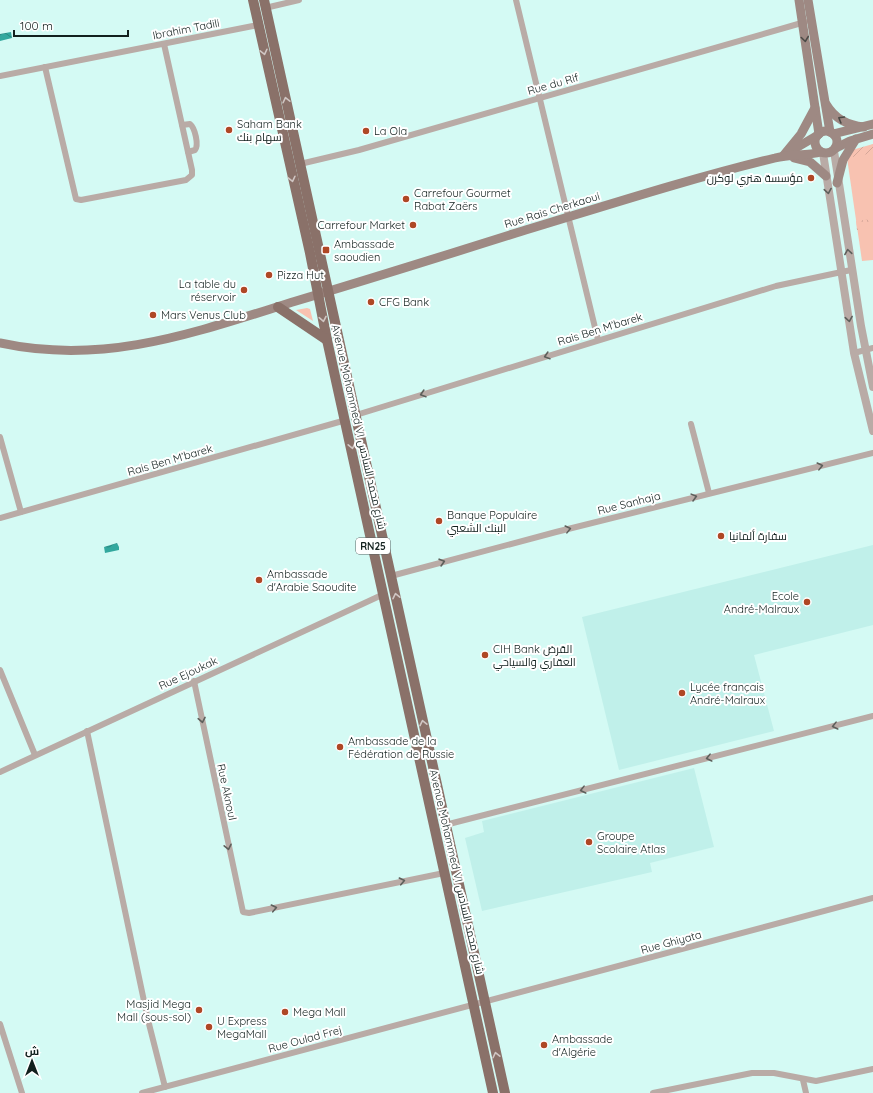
<svg xmlns="http://www.w3.org/2000/svg" width="873" height="1093" font-family="Quicksand,Cairo,sans-serif">
  <defs>
    <pattern id="forest-crowns" width="20" height="18" patternUnits="userSpaceOnUse"><rect width="20" height="18" fill="#f8c2b1"/><path d="M2 6a3 3 0 1 1 6 0M12 15a3 3 0 1 1 6 0" fill="none" stroke="#d4a698"/></pattern>
    <pattern id="garden-furrows" width="10" height="10" patternUnits="userSpaceOnUse"><rect width="10" height="10" fill="#f8c2b1"/><path d="M-1 1l2-2M0 10L10 0M9 11l2-2" fill="none" stroke="#d4a698"/></pattern>
    <pattern id="water-waves" width="16" height="10" patternUnits="userSpaceOnUse"><rect width="16" height="10" fill="#33a89e"/><path d="M0 5q4-4 8 0t8 0" fill="none" stroke="#2a8880"/></pattern>
  </defs>
  <rect width="100%" height="100%" fill="#d4faf4"/>
  <!-- built -->
  <g fill="#c0f0ea">
    <path d="M873 545V625L754 655 774 731 619 770 582 617Z"/>
    <path d="M694 768 714 847 650 863 652 872 482 911 465 838 484 832 482 821Z"/>
  </g>
  <!-- grass -->
  <g fill="#f8c2b1">
    <path d="M873 144V260L862 261 847 158Z"/>
    <path d="M307 308 310 309 313 321 296 310Z"/>
  </g>
  <!-- forest -->
  <path fill="url(#forest-crowns)" d="M873 219V227L857 230 856 221Z"/>
  <!-- garden -->
  <path fill="url(#garden-furrows)" d="M873 144V153L847 158 852 150Z"/>
  <!-- water -->
  <g fill="url(#water-waves)">
    <path d="M11 32 12 38 0 41V34Z"/>
    <path d="M117 543 119 547V550L105 553 104 547Z"/>
  </g>
  <g fill="none" stroke-linecap="round" stroke-linejoin="round">
    <!-- minor -->
    <g stroke="#b9aba6" stroke-width="6">
      <path d="M516 0 598 340"/>
      <path d="M265 8 299 0"/>
      <path d="M45 67 76 199 81 200 186 180 192 175V170L164 44"/>
      <path d="M0 76 258 25"/>
      <path d="M182 125 190 124C195 128 199 145 195 150L188 152"/>
      <path d="M300 164 359 150 805 22"/>
      <path d="M854 353 873 348"/>
      <path d="M356 415 776 286 851 270"/>
      <path d="M691 424 709 493"/>
      <path d="M0 437 21 512"/>
      <path d="M0 518 346 420"/>
      <path d="M391 576 556 532 873 453"/>
      <path d="M0 670 35 755"/>
      <path d="M194 681 243 912 249 913 444 873"/>
      <path d="M87 731 148 1020 165 1087"/>
      <path d="M0 772 384 594"/>
      <path d="M445 825 873 716"/>
      <path d="M0 1024 22 1093"/>
      <path d="M803 1080 806 1093"/>
      <path d="M142 1093 873 898"/>
      <path d="M653 1093 752 1073H774L816 1081 873 1069"/>
    </g>
    <!-- tertiary -->
    <g stroke="#b9aba6" stroke-width="8">
      <path d="M834 151 861 326 873 387"/>
      <path d="M823 153 854 353 873 431"/>
    </g>
    <!-- secondary -->
    <g stroke="#9e8983" stroke-width="9">
      <path d="M799 0 819 134"/>
      <path d="M808 0 830 132"/>
      <path d="M826 104C835 119 847 125 864 127"/>
      <circle cx="826" cy="142" r="11"/>
      <path d="M833 134 873 124"/>
      <path d="M836 148 850 141 873 134"/>
      <path d="M791 151 818 135"/>
      <path d="M783 156 801 134 815 108"/>
      <path d="M794 158 810 162 826 176"/>
      <path d="M837 183 843 160 856 139"/>
      <path d="M0 343C106 366 196 332 296 301 370 279 443 256 516 233 602 207 688 179 775 158 790 154 806 156 821 152"/>
    </g>
    <!-- primary -->
    <g stroke="#8a7169" stroke-width="10">
      <path d="M253 0 310 253 327 340 493 1093"/>
      <path d="M264 0 505 1093"/>
      <path d="M278 307 327 340"/>
    </g>
  </g>
  <!-- one-way arrows -->
  <defs><path id="oneway-chevron" d="M-2-3.5L2.5 0L-2 3.5" fill="none" stroke-width="1.6" stroke-linecap="round" stroke-linejoin="round"/></defs>
  <g stroke="#4a4a46">
    <use href="#oneway-chevron" transform="translate(805 39) rotate(82)"/>
    <use href="#oneway-chevron" transform="translate(841 119) rotate(-149)"/>
  </g>
  <g stroke="#d0c6c3">
    <use href="#oneway-chevron" transform="translate(264 52) rotate(77)"/>
    <use href="#oneway-chevron" transform="translate(286 100) rotate(-103)"/>
    <use href="#oneway-chevron" transform="translate(292 179) rotate(77)"/>
    <use href="#oneway-chevron" transform="translate(323 319) rotate(79)"/>
    <use href="#oneway-chevron" transform="translate(352 446) rotate(78)"/>
    <use href="#oneway-chevron" transform="translate(396 596) rotate(-102)"/>
    <use href="#oneway-chevron" transform="translate(423 723) rotate(-102)"/>
    <use href="#oneway-chevron" transform="translate(496 1055) rotate(-103)"/>
  </g>
  <g stroke="#5d5f5b">
    <use href="#oneway-chevron" transform="translate(828 191) rotate(81)"/>
    <use href="#oneway-chevron" transform="translate(848 252) rotate(-99)"/>
    <use href="#oneway-chevron" transform="translate(849 319) rotate(81)"/>
    <use href="#oneway-chevron" transform="translate(547 356) rotate(163)"/>
    <use href="#oneway-chevron" transform="translate(423 394) rotate(163)"/>
    <use href="#oneway-chevron" transform="translate(820 466) rotate(-14)"/>
    <use href="#oneway-chevron" transform="translate(694 497) rotate(-15)"/>
    <use href="#oneway-chevron" transform="translate(568 529) rotate(-14)"/>
    <use href="#oneway-chevron" transform="translate(442 562) rotate(-16)"/>
    <use href="#oneway-chevron" transform="translate(202 720) rotate(79)"/>
    <use href="#oneway-chevron" transform="translate(835 726) rotate(166)"/>
    <use href="#oneway-chevron" transform="translate(709 758) rotate(166)"/>
    <use href="#oneway-chevron" transform="translate(583 790) rotate(166)"/>
    <use href="#oneway-chevron" transform="translate(228 847) rotate(78)"/>
    <use href="#oneway-chevron" transform="translate(402 881) rotate(-12)"/>
    <use href="#oneway-chevron" transform="translate(274 908) rotate(-12)"/>
  </g>
  <!-- markers -->
  <g fill="#af4725" stroke="#fff" stroke-width="1.5">
    <circle cx="229" cy="130" r="4"/>
    <circle cx="366" cy="131" r="4"/>
    <circle cx="811" cy="178" r="4"/>
    <circle cx="406" cy="199" r="4"/>
    <circle cx="413" cy="225" r="4"/>
    <rect x="322" y="246" width="8" height="8" rx="2"/>
    <circle cx="269" cy="275" r="4"/>
    <circle cx="244" cy="290" r="4"/>
    <circle cx="371" cy="302" r="4"/>
    <circle cx="153" cy="315" r="4"/>
    <circle cx="439" cy="521" r="4"/>
    <circle cx="721" cy="536" r="4"/>
    <circle cx="259" cy="580" r="4"/>
    <circle cx="807" cy="602" r="4"/>
    <circle cx="485" cy="655" r="4"/>
    <circle cx="682" cy="693" r="4"/>
    <circle cx="340" cy="747" r="4"/>
    <circle cx="589" cy="842" r="4"/>
    <circle cx="199" cy="1010" r="4"/>
    <circle cx="285" cy="1012" r="4"/>
    <circle cx="209" cy="1027" r="4"/>
    <circle cx="544" cy="1045" r="4"/>
  </g>
  <g text-anchor="middle" stroke-width="4" stroke-linejoin="round" paint-order="stroke">
    <!-- shield labels -->
    <rect fill="#fff" stroke="#596362" stroke-width="1" x="356" y="538" width="34" height="16" rx="3"/>
    <g font-size="10" font-weight="bold" fill="#12201e">
      <text x="373" y="550">RN25</text>
    </g>
    <!-- street labels -->
    <g font-size="11" fill="#12201e" stroke="#fff">
      <text transform="translate(186 29) rotate(-11)" y="4">Ibrahim Tadili</text>
      <text transform="translate(553 84) rotate(-16)" y="4">Rue du Rif</text>
      <text transform="translate(552 210) rotate(-17)" y="4">Rue Rais Cherkaoui</text>
      <text transform="translate(600 329) rotate(-17)" y="4">Rais Ben M’barek</text>
      <text transform="translate(359 427) rotate(77)" y="4">Avenue Mohammed VI شارع محمد السادس</text>
      <text transform="translate(170 460) rotate(-16)" y="4">Rais Ben M’barek</text>
      <text transform="translate(629 503) rotate(-14)" y="4">Rue Sanhaja</text>
      <text transform="translate(188 673) rotate(-25)" y="4">Rue Ejoukak</text>
      <text transform="translate(227 792) rotate(78)" y="4">Rue Aknoul</text>
      <text transform="translate(457 872) rotate(77)" y="4">Avenue Mohammed VI شارع محمد السادس</text>
      <text transform="translate(671 942) rotate(-15)" y="4">Rue Ghiyata</text>
      <text transform="translate(305 1039) rotate(-15)" y="4">Rue Oulad Frej</text>
    </g>
    <!-- poi labels -->
    <g font-size="11" fill="#12201e" stroke="#fff" text-anchor="start">
      <text x="237" y="128">Saham Bank<tspan x="237" dy="13">سهام بنك</tspan></text>
      <text x="374" y="135">La Ola</text>
      <text x="803" y="182" text-anchor="end">مؤسسة هنري لوكرن</text>
      <text x="414" y="197">Carrefour Gourmet<tspan x="414" dy="13">Rabat Zaërs</tspan></text>
      <text x="405" y="229" text-anchor="end">Carrefour Market</text>
      <text x="334" y="248">Ambassade<tspan x="334" dy="13">saoudien</tspan></text>
      <text x="277" y="279">Pizza Hut</text>
      <text x="236" y="288" text-anchor="end">La table du<tspan x="236" dy="13">réservoir</tspan></text>
      <text x="379" y="306">CFG Bank</text>
      <text x="161" y="319">Mars Venus Club</text>
      <text x="447" y="519">Banque Populaire<tspan x="447" dy="13">البنك الشعبي</tspan></text>
      <text x="729" y="540">سفارة ألمانيا</text>
      <text x="267" y="578">Ambassade<tspan x="267" dy="13">d'Arabie Saoudite</tspan></text>
      <text x="799" y="600" text-anchor="end">Ecole<tspan x="799" dy="13">André-Malraux</tspan></text>
      <text x="493" y="653">CIH Bank القرض<tspan x="493" dy="13">العقاري والسياحي</tspan></text>
      <text x="690" y="691">Lycée français<tspan x="690" dy="13">André-Malraux</tspan></text>
      <text x="348" y="745">Ambassade de la<tspan x="348" dy="13">Fédération de Russie</tspan></text>
      <text x="597" y="840">Groupe<tspan x="597" dy="13">Scolaire Atlas</tspan></text>
      <text x="191" y="1008" text-anchor="end">Masjid Mega<tspan x="191" dy="13">Mall (sous-sol)</tspan></text>
      <text x="293" y="1016">Mega Mall</text>
      <text x="217" y="1025">U Express<tspan x="217" dy="13">MegaMall</tspan></text>
      <text x="552" y="1043">Ambassade<tspan x="552" dy="13">d'Algérie</tspan></text>
    </g>
  </g>
  <!-- north arrow -->
  <g transform="translate(32 1061)" stroke="#ffffff" stroke-width="3" paint-order="stroke">
  <path d="M0-3L7 15L0 10L-7 15Z" fill="#12201e"/>
  <text y="-6" font-size="11" font-weight="bold" text-anchor="middle" fill="#12201e">ش</text>
  </g>
  <!-- scale -->
  <path d="M14 30v6h114v-6" fill="none" stroke="#12201e" stroke-width="2"/>
  <text x="20" y="30" font-size="12" fill="#12201e" stroke="#ffffff" stroke-width="3" paint-order="stroke">100 m</text>
</svg>
